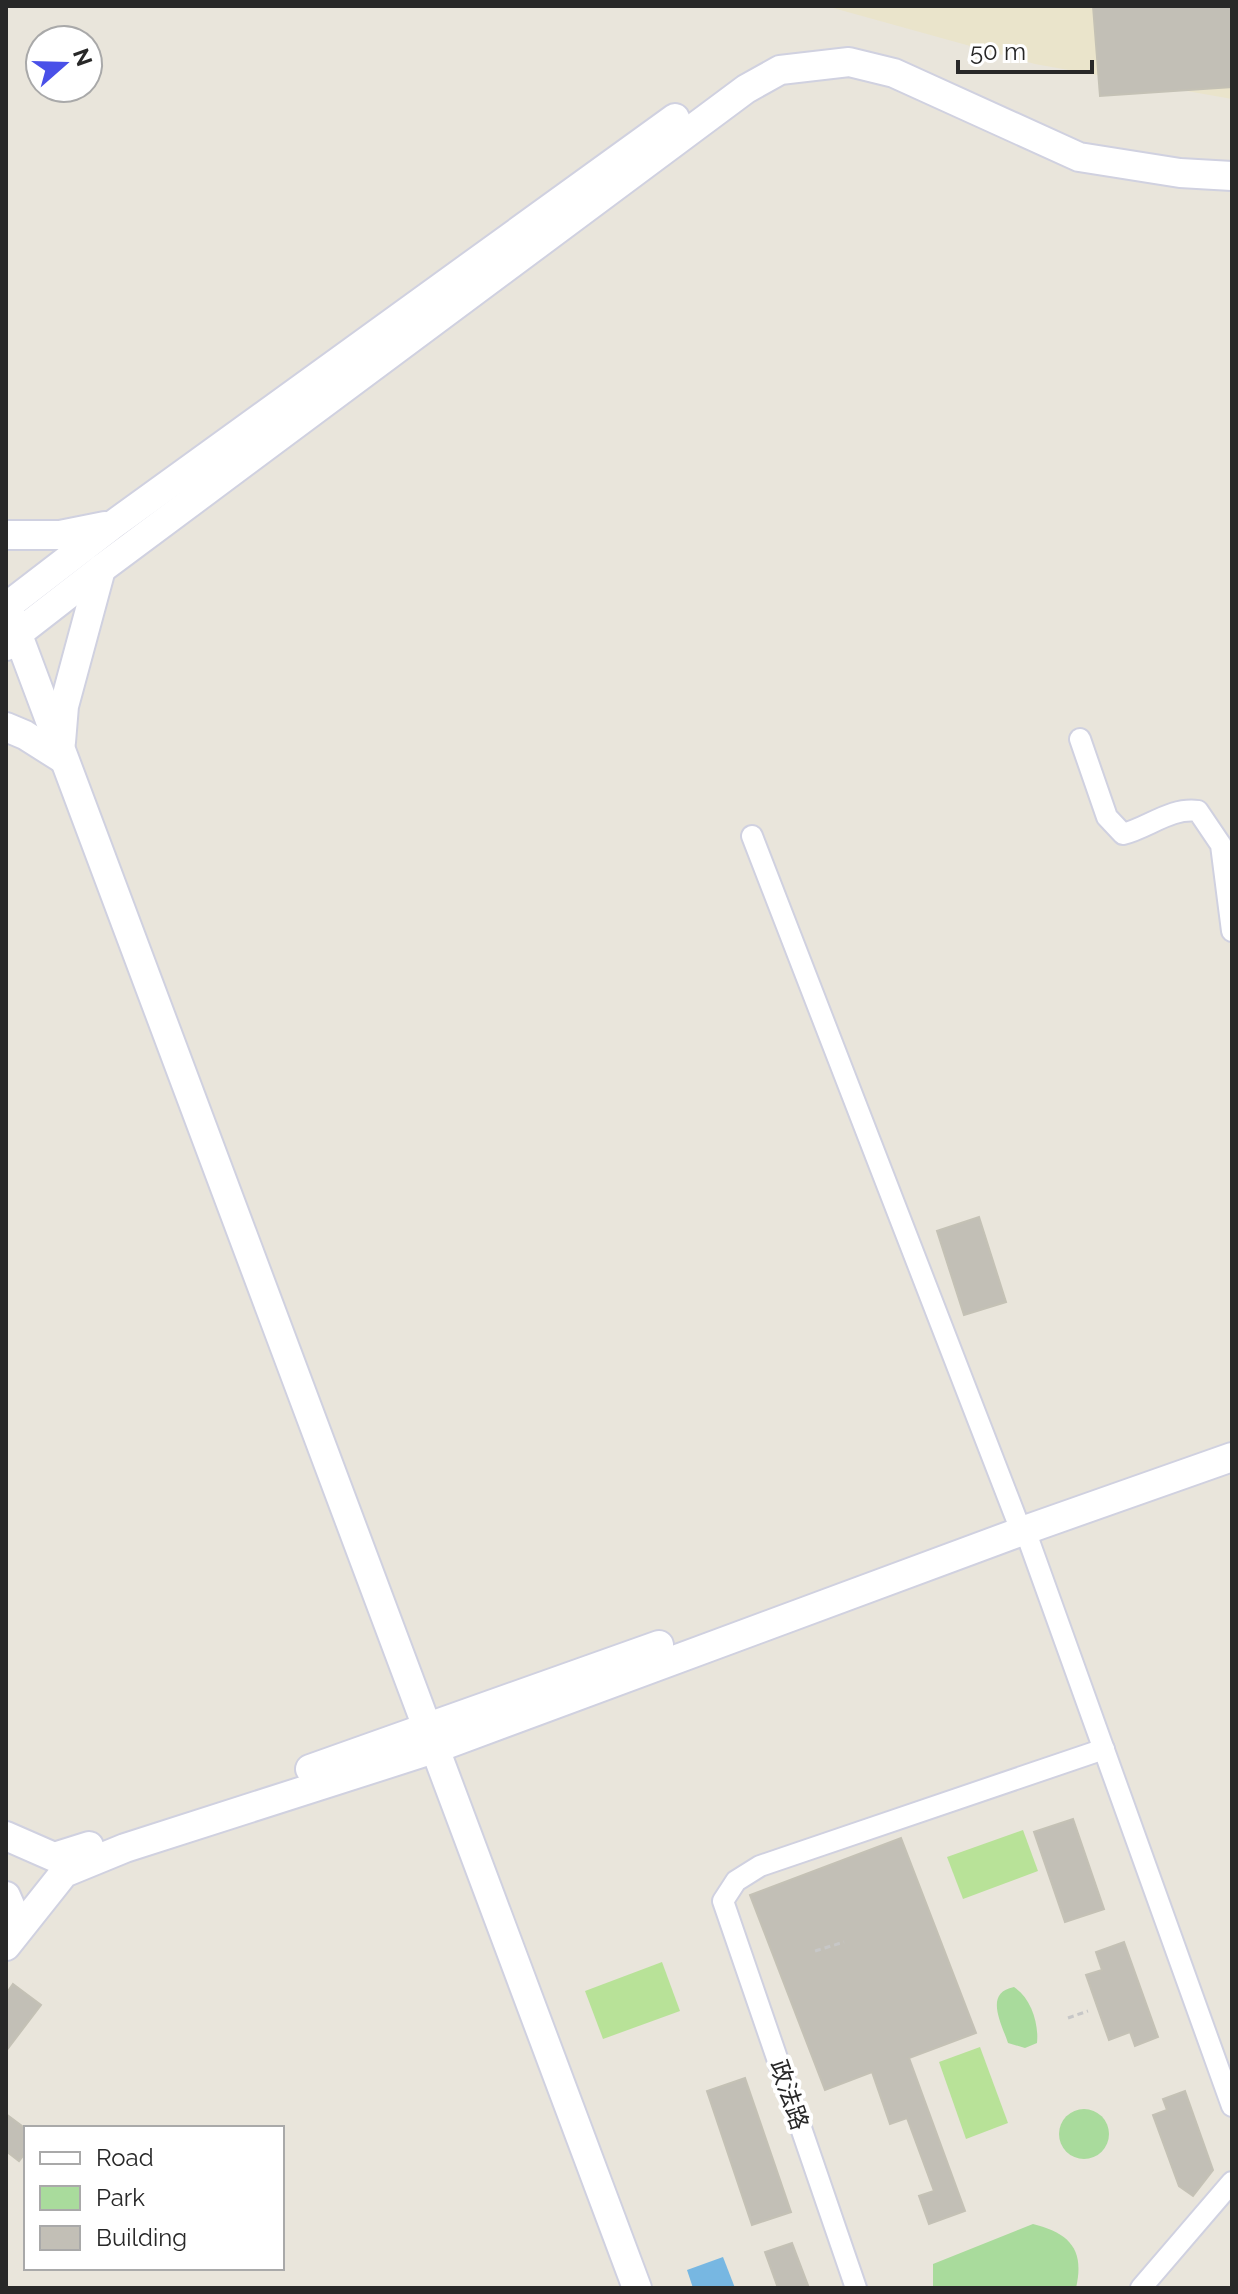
<svg xmlns="http://www.w3.org/2000/svg" width="1238" height="2294" font-family="Raleway,'Noto Sans SC',sans-serif">
  <rect width="100%" height="100%" fill="#e9e5db"/>
  <!-- education -->
  <path fill="#eae4cb" d="M826 6H1232V99L1035 64Z"/>
  <!-- green -->
  <g fill="#a9db9c">
    <path d="M1014 1987C1031 1998 1039 2023 1037 2043L1025 2048 1008 2043C1001 2022 984 1993 1014 1987Z"/>
    <circle cx="1084" cy="2134" r="25"/>
    <path d="M1033 2224C1069 2233 1085 2249 1076 2288H933V2264Z"/>
  </g>
  <!-- pitch -->
  <g fill="#b8e298">
    <path d="M1023 1830 1038 1871 963 1899 947 1857Z"/>
    <path d="M662 1962 680 2011 603 2039 585 1991Z"/>
    <path d="M980 2047 1008 2123 966 2139 939 2062Z"/>
  </g>
  <!-- water -->
  <path fill="#77b7e2" d="M723 2257 735 2288H693L687 2270Z"/>
  <!-- building -->
  <g fill="#c2bfb6" stroke="#c4c1b5" stroke-width="2">
    <path d="M1093 6H1232V87L1100 96Z"/>
    <path d="M979 1217 1006 1302 964 1315 937 1231Z"/>
    <path d="M1073 1819 1104 1909 1065 1922 1034 1832Z"/>
    <path d="M901 1838 976 2033 909 2058 965 2211 929 2224 919 2196 934 2191 907 2118 890 2124 872 2072 825 2090 750 1895Z"/>
    <path d="M1124 1942 1158 2037 1135 2046 1130 2032 1109 2040 1086 1975 1102 1970 1096 1952Z"/>
    <path d="M13 1984 41 2005 6 2051V1994Z"/>
    <path d="M745 2078 791 2212 752 2225 707 2091Z"/>
    <path d="M1185 2091 1213 2170 1193 2196 1179 2186 1153 2115 1167 2110 1163 2099Z"/>
    <path d="M6 2114 26 2129V2152L19 2161 6 2151Z"/>
    <path d="M792 2243 809 2288H778L765 2252Z"/>
  </g>
  <g fill="none" stroke-linecap="round" stroke-linejoin="round">
    <defs>
      <g id="street">
        <path d="M1080 739 1107 817 1123 834C1148 828 1171 807 1198 811L1221 845 1232 931"/>
        <path d="M752 836 1016 1518"/>
        <path d="M1025 1530 1232 2106"/>
        <path d="M856 2288 723 1901 736 1881 760 1866 1104 1749"/>
        <path d="M1141 2288 1232 2182"/>
      </g>
      <g id="secondary">
        <path d="M6 535H60L105 526"/>
        <path d="M6 603 637 2288"/>
        <path d="M6 607 114 524 675 118"/>
        <path d="M6 646 16 635 101 569 746 89 780 70 849 62 894 73 1079 157 1180 173 1232 176"/>
        <path d="M6 727 25 735 63 759"/>
        <path d="M61 742 64 706 101 569"/>
        <path d="M310 1769 659 1645"/>
        <path d="M6 1836 54 1857 89 1846"/>
        <path d="M6 1896 13 1912 6 1922"/>
        <path d="M6 1946 64 1873 125 1848 434 1749 1025 1530 1232 1457"/>
      </g>
    </defs>
    <!-- street casing -->
    <use href="#street" stroke="#d0d1e0" stroke-width="24"/>
    <!-- secondary casing -->
    <use href="#secondary" stroke="#d0d1e0" stroke-width="32"/>
    <!-- path -->
    <g stroke="#c7c7c7" stroke-width="3" stroke-dasharray="6 4" stroke-linecap="butt">
      <path d="M815 1951 844 1942"/>
      <path d="M1068 2018 1088 2011"/>
    </g>
    <!-- street -->
    <use href="#street" stroke="#fff" stroke-width="20"/>
    <!-- secondary -->
    <use href="#secondary" stroke="#fff" stroke-width="28"/>
  </g>
  <g text-anchor="middle" stroke-width="8" stroke-linejoin="round" paint-order="stroke">
    <!-- street labels -->
    <g font-size="24" fill="#282828" stroke="#fff">
      <text transform="translate(789 2095) rotate(71)" y="8">政法路</text>
    </g>
  </g>
  <!-- border -->
  <rect width="1238" height="2294" fill="none" stroke="#282828" stroke-width="16"/>
  <!-- legend -->
  <rect x="24" y="2126" width="260" height="144" fill="#ffffff" stroke="#a9a9a9" stroke-width="2"/>
  <rect x="40" y="2152" width="40" height="12" fill="#ffffff" stroke="#a9a9a9" stroke-width="2"/>
  <text x="96" y="2166" font-size="24" fill="#282828">Road</text>
  <rect x="40" y="2186" width="40" height="24" fill="#a9db9c" stroke="#a9a9a9" stroke-width="2"/>
  <text x="96" y="2206" font-size="24" fill="#282828">Park</text>
  <rect x="40" y="2226" width="40" height="24" fill="#c2bfb6" stroke="#a9a9a9" stroke-width="2"/>
  <text x="96" y="2246" font-size="24" fill="#282828">Building</text>
  <!-- north arrow -->
  <g transform="translate(64 64) rotate(70)"><circle r="38" fill="#ffffff" stroke="#a9a9a9" stroke-width="2"/>
  <path d="M0-6L14 30L0 20L-14 30Z" fill="#4950e8"/>
  <text y="-12" font-size="22" font-weight="bold" text-anchor="middle" fill="#282828">N</text>
  </g>
  <!-- scale -->
  <path d="M958 60v12h134v-12" fill="none" stroke="#282828" stroke-width="4"/>
  <text x="970" y="60" font-size="24" fill="#282828" stroke="#ffffff" stroke-width="6" paint-order="stroke">50 m</text>
</svg>
